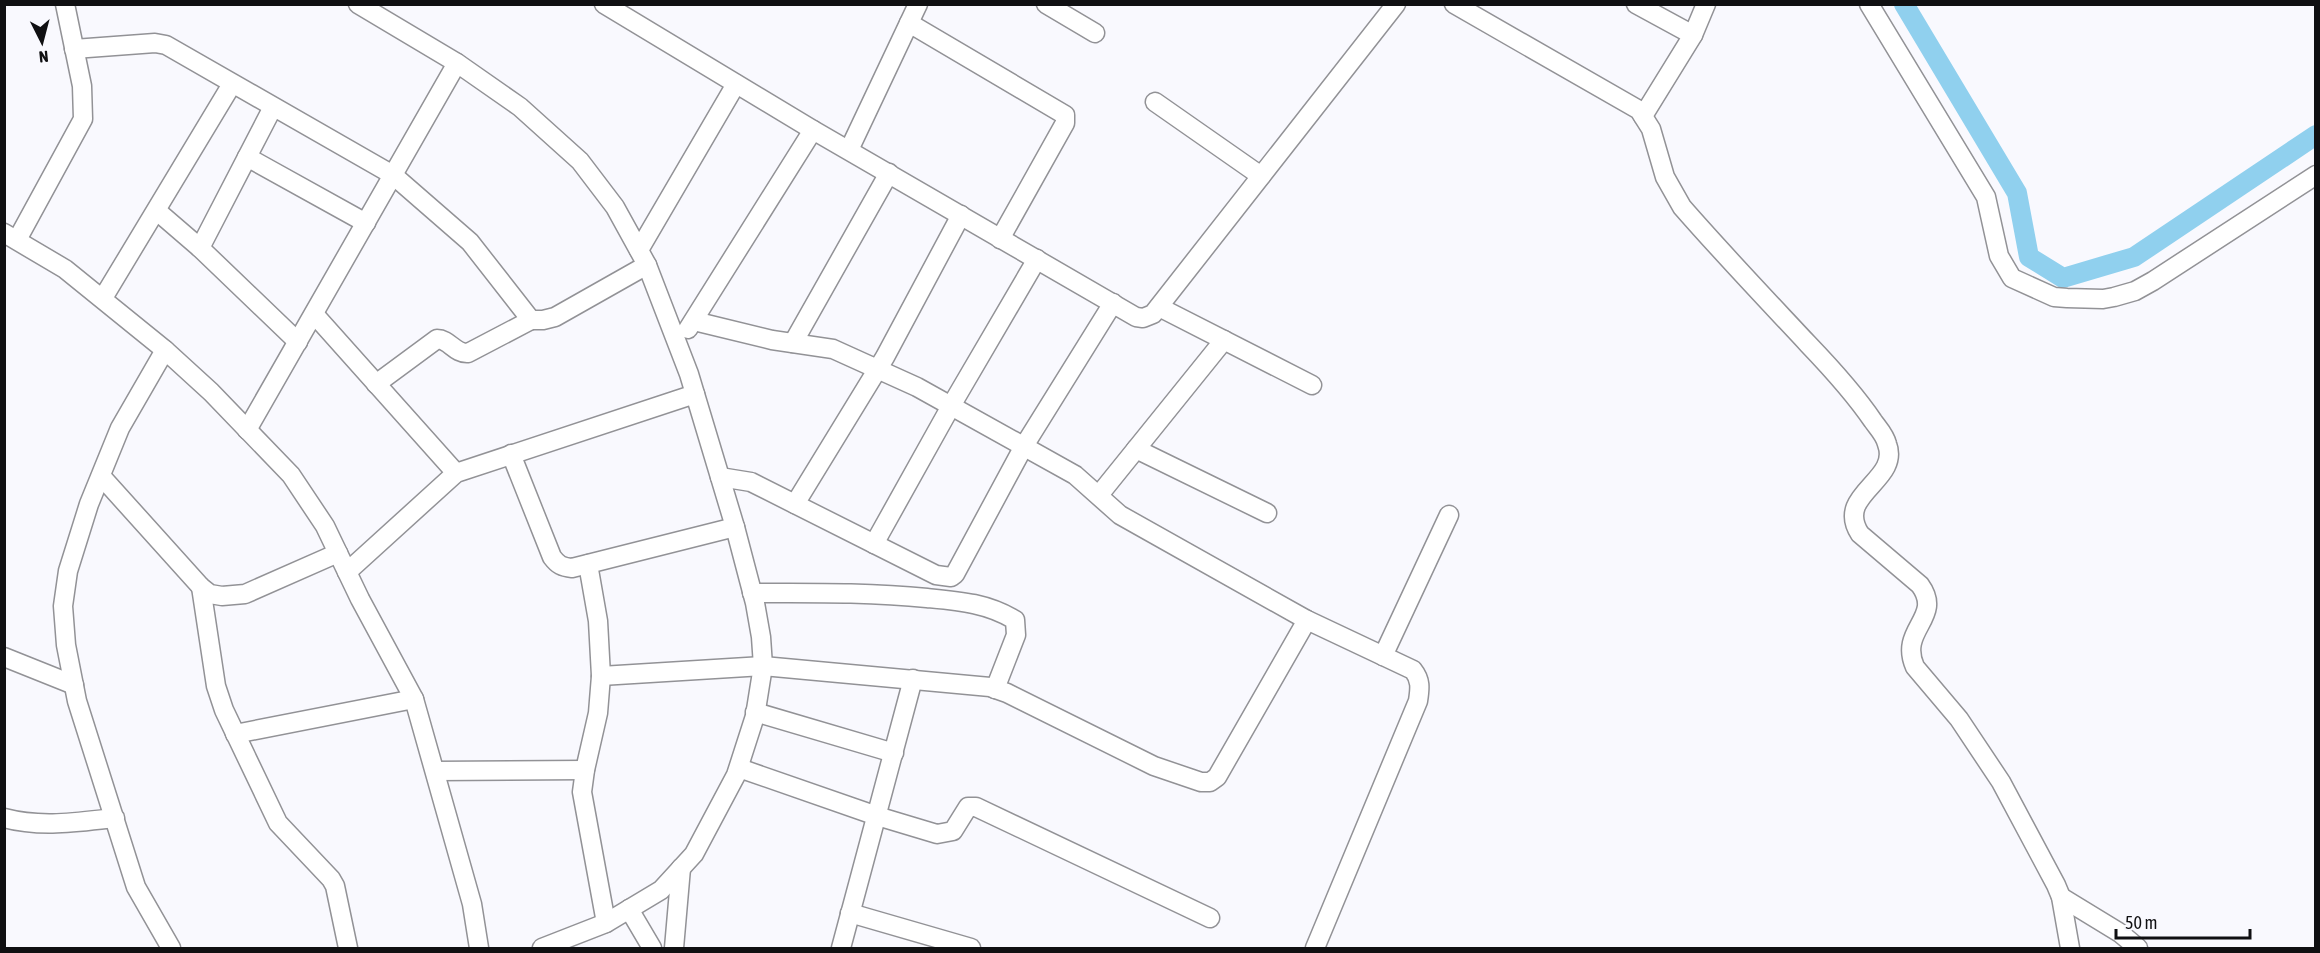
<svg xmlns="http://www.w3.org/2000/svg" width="2320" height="953" font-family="'Asap Condensed',sans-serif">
  <rect width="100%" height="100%" fill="#f9f9fe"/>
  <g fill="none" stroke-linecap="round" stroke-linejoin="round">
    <!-- canal -->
    <path stroke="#90d0ee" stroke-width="20" d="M1904 4 2017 193 2029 257 2063 278 2134 257 2316 135"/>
    <defs>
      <g id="minor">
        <path d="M358 4 457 63 520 107 580 161 615 207 647 265 689 374 735 527 755 603 761 637 763 666 755 716 736 775 694 854 661 890 606 923 542 948"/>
        <path d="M604 4 813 130 1136 317 1143 318 1153 314 1396 4"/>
        <path d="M1046 4 1095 33"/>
        <path d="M1454 4 1639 110 1651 129 1665 177 1682 207C1723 254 1766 299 1808 344 1832 369 1854 393 1873 421 1878 428 1885 435 1887 444 1901 481 1834 494 1860 534L1920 585C1944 618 1898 629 1915 667L1959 719 2001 782 2056 885 2061 897 2070 948"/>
        <path d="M1636 4 1693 35"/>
        <path d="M1869 4 1986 197 1999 256 2012 278 2054 297 2067 298 2103 299 2114 297 2135 291 2153 281 2316 175"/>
        <path d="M909 23 1065 115V123L1000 239"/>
        <path d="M74 49 155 43 166 45 393 175 470 242 531 320H543L555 317 647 265"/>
        <path d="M1155 102 1261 176"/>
        <path d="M1643 116 1693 35 1706 4"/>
        <path d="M849 150 918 4"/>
        <path d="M247 157 366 223"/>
        <path d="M157 211 200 248 298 342"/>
        <path d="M4 233 65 269 165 350 211 392 291 475 325 526 360 599 414 699 472 904 479 948"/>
        <path d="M17 240 83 119 82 86 65 4"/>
        <path d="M200 248 273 107"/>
        <path d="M639 250 736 84"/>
        <path d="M103 298 232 84"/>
        <path d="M1159 307 1312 385"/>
        <path d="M314 314 456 473"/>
        <path d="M694 321 772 340 833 349 917 387 1075 475 1120 515 1307 620 1413 670C1421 680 1420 688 1418 701L1315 948"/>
        <path d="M688 329 813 130"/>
        <path d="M793 343 889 173"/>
        <path d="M165 350 120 428 89 504 68 571 63 606 66 645 77 701 136 887 171 948"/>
        <path d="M376 384 437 339C449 339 455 354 468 353L531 320"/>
        <path d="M247 430 457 63"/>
        <path d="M1136 449 1267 513"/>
        <path d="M511 454 552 557C558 565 562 567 572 568L735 527"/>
        <path d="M101 476 201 587 210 594 222 596 245 594 338 553"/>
        <path d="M720 477 751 482 936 575 951 577 955 574 1024 446 1113 303"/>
        <path d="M1099 495 1224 340"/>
        <path d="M795 504 885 357 961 215"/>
        <path d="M874 544 951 406 1037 259"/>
        <path d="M588 564 598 621 601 676 598 713 585 770 582 792 606 923"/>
        <path d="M347 572 456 473 695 394"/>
        <path d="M201 587 216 686 224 710 278 823 331 879 335 886 348 948"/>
        <path d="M752 593C811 593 869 592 927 598 959 601 987 603 1015 620L1016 635 995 689"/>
        <path d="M1383 656 1449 515"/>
        <path d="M4 657 74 685"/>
        <path d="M601 676 763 666 990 687 1007 693 1154 766 1201 782H1210L1217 777 1307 620"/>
        <path d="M755 712 894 753"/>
        <path d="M235 734 414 699"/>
        <path d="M739 768 877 816 937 834 953 831 968 807H976L1210 918"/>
        <path d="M435 771 585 770"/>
        <path d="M4 818C42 828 77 822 115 818"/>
        <path d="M2061 897 2120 933 2138 948"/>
        <path d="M629 909 652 948"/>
        <path d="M850 913 971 948"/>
        <path d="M674 948 681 868"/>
        <path d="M841 948 913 679"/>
      </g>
    </defs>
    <!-- minor casing -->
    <use href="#minor" stroke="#929296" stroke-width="21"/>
    <!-- minor -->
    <use href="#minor" stroke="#fff" stroke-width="18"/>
  </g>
  <!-- border -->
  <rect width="2320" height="953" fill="none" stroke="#101012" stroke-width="12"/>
  <!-- north arrow -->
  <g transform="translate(42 42) rotate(174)" stroke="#f9f9fe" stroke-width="4.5" paint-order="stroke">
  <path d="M0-4.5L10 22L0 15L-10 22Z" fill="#101012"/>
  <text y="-9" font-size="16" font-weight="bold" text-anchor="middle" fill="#101012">N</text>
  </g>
  <!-- scale -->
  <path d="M2116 929v9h134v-9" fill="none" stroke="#101012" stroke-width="3"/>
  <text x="2125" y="929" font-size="18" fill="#101012" stroke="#f9f9fe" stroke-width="4.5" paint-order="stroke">50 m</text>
</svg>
